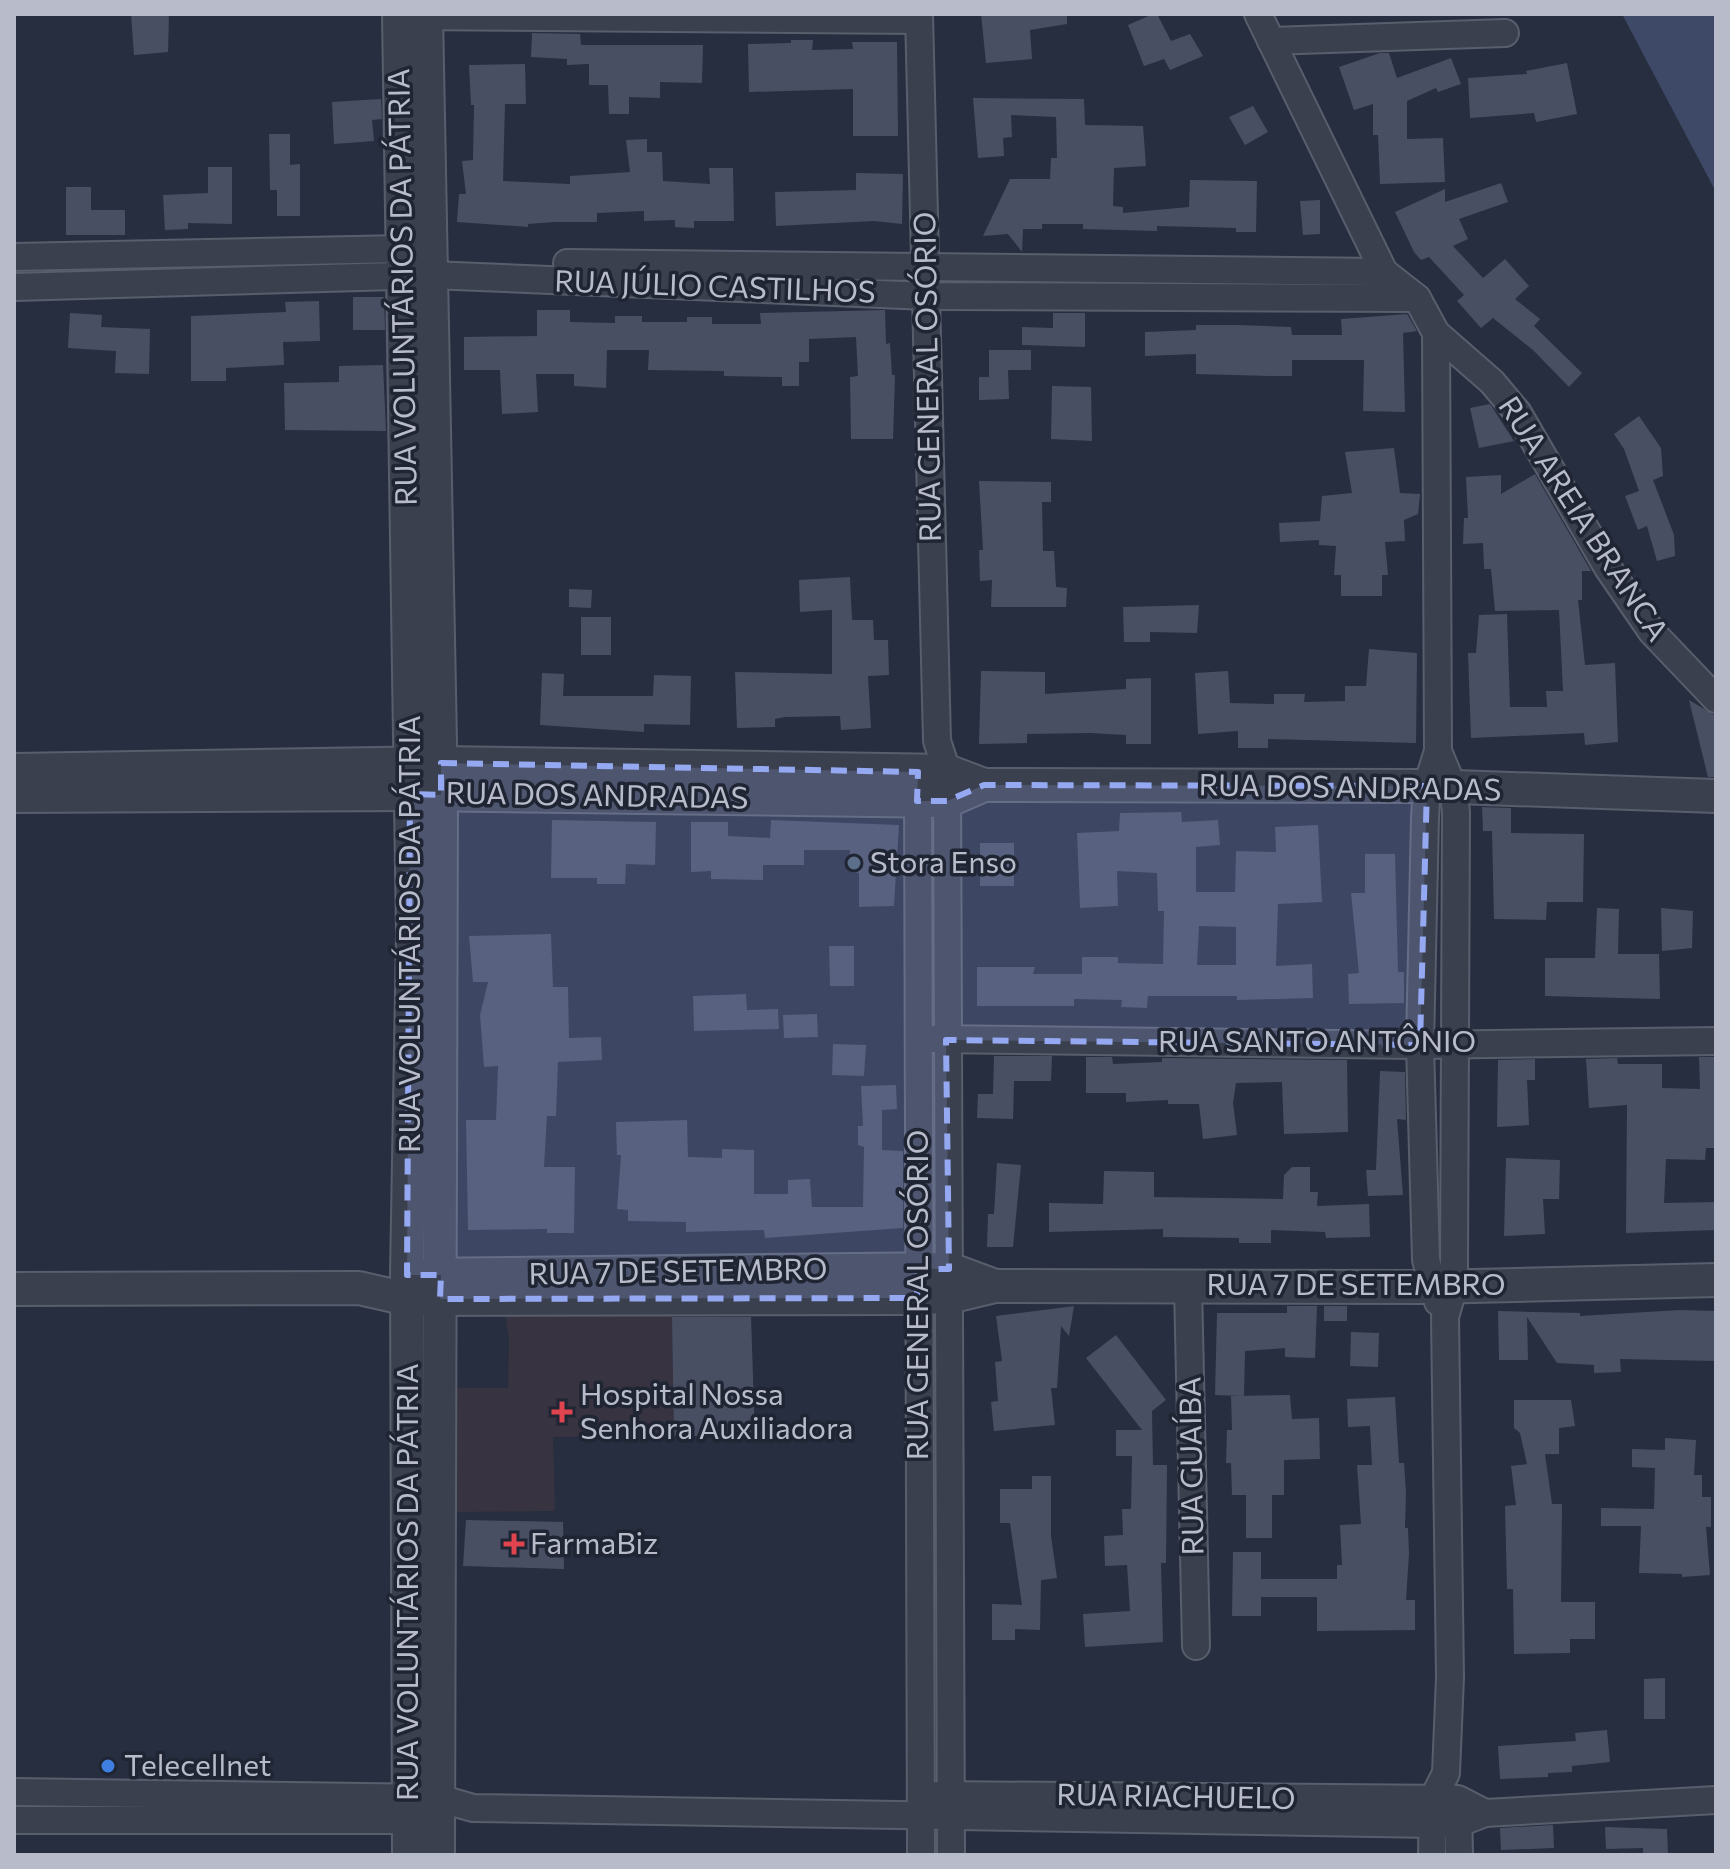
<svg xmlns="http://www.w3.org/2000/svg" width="1730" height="1869" font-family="Commissioner,sans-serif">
  <rect width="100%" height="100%" fill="#272e3f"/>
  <!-- medical -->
  <path fill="#373341" d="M505 1313H672L674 1436 553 1437 555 1511 455 1512 450 1388H508L509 1340Z"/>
  <!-- water -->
  <path fill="#3e4967" d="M1622 14H1716V192Z"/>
  <!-- building -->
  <g fill="#494f63" fill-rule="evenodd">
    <path d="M131 14H169L168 52 134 55Z"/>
    <path d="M981 14H1067V24L1030 30 1032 59 986 63Z"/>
    <path d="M1153 14H1157L1171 41 1190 34 1203 56 1170 70 1164 59 1144 66 1128 25Z"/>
    <path d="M532 33 580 34 581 45H703L702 83 660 82V98L629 97V114H609L608 85H589V64L567 65V59L531 57Z"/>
    <path d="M791 40H813L812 50 853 49 852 42H897L898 136H853V89L749 92 748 44 791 43Z"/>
    <path d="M1380 53H1389L1397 78 1451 58 1461 84 1438 92 1436 88 1407 101V139L1443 138 1445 182 1380 184 1378 135H1373V104L1354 110 1339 67Z"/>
    <path d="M1567 63 1577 114 1536 122 1534 113 1470 118 1468 78 1527 74 1526 71Z"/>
    <path d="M525 64 526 104H505L503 181 570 184V176L630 172 626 140 647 139V152H662L663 181 710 184 709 168H733L734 221H694V228L675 227V220L644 221V211L597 213V222H554L528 224V227L457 222 459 194H466L462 161 473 160 474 105H471L469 65Z"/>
    <path d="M973 98 1084 99 1085 125 1143 126 1146 166 1114 168 1113 206 1123 207V213L1189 207 1190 180 1257 181 1256 232H1236V228L1157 226V231L1083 229V224H1042V229H1023L1022 252 1008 234 983 236 1010 179H1050L1051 158H1057L1056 117 1011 115 1012 137 1003 138 1004 156 978 158Z"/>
    <path d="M381 99 382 119 372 120 374 141 334 144 332 102Z"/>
    <path d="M1253 106 1268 132 1245 145 1229 117Z"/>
    <path d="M269 134H290V165L300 164V216H277V190H270Z"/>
    <path d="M208 167H232V224L188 223V229L165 230 163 195 208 193Z"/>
    <path d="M856 173 903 174 902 224 874 221 776 226 775 192 856 190Z"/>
    <path d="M1501 183 1508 202 1459 219 1468 239 1453 246 1483 278 1505 259 1529 286 1515 299 1540 319 1534 326 1582 373 1569 387 1533 350 1493 318 1481 328 1457 301 1464 295 1429 257 1421 260 1414 252 1395 212 1445 189V202Z"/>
    <path d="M66 187H91V210H125V235H66Z"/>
    <path d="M1320 200V234L1303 235 1300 201Z"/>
    <path d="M353 297H384L385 330H353Z"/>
    <path d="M319 301 320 341 283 342 284 365 226 368V381H191V316L286 312 285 302Z"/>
    <path d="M537 310H570V322L615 323V316H642V322H687V317H712V324H761L760 313 885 310 886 344 890 343 892 375H895L893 439H851L850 377 858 376 856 337 809 339V362H799V386H782V377L724 376V371L648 370 649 350H607L606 388 574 386V374H536L538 412 502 414 500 370H464V337L537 336Z"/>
    <path d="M70 313 102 315 101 327 150 329 149 374 115 373 116 351 68 348Z"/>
    <path d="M1053 313H1085V347L1022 345V327L1053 328Z"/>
    <path d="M1407 314 1417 331 1403 333 1405 412 1363 411 1364 360H1292V376H1270L1196 374V354L1145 356V332L1196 330V325H1238L1291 327 1292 335H1342L1341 319Z"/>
    <path d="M989 350H1031V370H1008L1009 399 979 400V377H989Z"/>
    <path d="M383 365 386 431 285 430 284 383 339 382V366Z"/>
    <path d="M1052 386 1091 387 1092 441 1051 439Z"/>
    <path d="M1490 404 1514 441 1479 448 1470 408Z"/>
    <path d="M1639 416 1661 448 1663 476 1653 480 1674 535 1675 556 1657 561 1647 526 1638 530 1625 496 1639 491 1624 449 1614 434Z"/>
    <path d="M1394 448 1400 493 1420 494 1418 514 1404 520 1405 541 1385 542 1388 575H1382V596H1341V575H1334L1336 546 1319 545V540L1280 542 1279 523 1320 521 1322 496 1352 493 1345 452Z"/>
    <path d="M1535 474 1591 571H1582V600H1578L1585 665 1615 663 1618 742 1585 745 1584 733 1471 738 1468 653H1476L1479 615 1507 614 1510 707H1547L1546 691H1563L1559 610 1495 611 1491 569H1484L1483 543 1463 544 1464 518H1468L1466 477 1501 475V494Z"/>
    <path d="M979 481 1051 482V502H1042L1043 551H1054L1056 587 1067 588 1066 607H991L992 580 980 581 979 550H983Z"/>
    <path d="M850 577 852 620H873L874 640H888L889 675 868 676 871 728 841 730 840 716 785 717 775 719V727L737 728 735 672 832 674V610L800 612 799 580Z"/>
    <path d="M569 589 592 590 591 608 569 607Z"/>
    <path d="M1199 605 1197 633 1150 632V642H1124L1123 607Z"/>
    <rect x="581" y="617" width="30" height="38"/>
    <path d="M1369 649 1417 653 1416 743 1268 739V748H1238V731L1198 734 1195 673 1228 671 1230 703 1274 704V694H1305L1304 702 1345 701V686H1366Z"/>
    <path d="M981 671 1045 672V694L1126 689V679L1151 678V744H1126V735L1090 733 1027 734V743L979 744Z"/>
    <path d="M542 673 564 674 563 696H653L654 675 691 676 690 725 644 724V732L540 725Z"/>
    <path d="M1689 700 1716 716V777H1708Z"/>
    <path d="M1482 807 1511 808V833L1584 834 1583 902H1547L1546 920 1494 919 1492 831H1483Z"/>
    <path d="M1181 812 1182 822 1218 820 1220 845 1196 847V892H1235L1236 851 1276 852 1275 827 1318 825 1322 902 1278 904 1276 966 1312 964 1313 998 1237 1000V996H1148L1147 1008 1121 1007 1122 1000 1074 999V1006H977V967H1035L1033 974H1082V957H1118V963L1163 964 1164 911H1158L1157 873 1117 871 1118 906 1080 908 1077 833 1119 831 1120 813ZM1199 926 1236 927V965H1197Z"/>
    <path d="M552 820 656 822 655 865 626 864 625 884H597V878H551Z"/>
    <path d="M771 820 899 825 894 906 859 907V873L850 872V850H804V865H763V880L711 879V871L691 872V822H728V836L770 838Z"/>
    <rect x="980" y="843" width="34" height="43"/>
    <path d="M1365 854H1395L1398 972H1404V1003L1349 1004 1348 974 1359 973 1351 893H1365Z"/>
    <path d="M1597 908 1619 909 1618 954H1659L1660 999 1545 996V958H1595Z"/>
    <path d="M1661 908 1693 911 1692 948 1662 951Z"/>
    <path d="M551 934 553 987H568L569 1038 601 1037 602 1060 558 1062 556 1116H547L544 1167H575L574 1233H547V1229L468 1230 466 1120H496L498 1066 484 1067 480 1015 488 982H473L469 936Z"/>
    <path d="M829 946H854V986H830Z"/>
    <path d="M746 994 747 1010 778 1009 779 1029 694 1031 693 996Z"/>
    <path d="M817 1014 818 1037 784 1038 783 1015Z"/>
    <path d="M833 1044 866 1045 864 1076 832 1075Z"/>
    <path d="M994 1056H1052L1051 1081H1014L1013 1119 977 1118 978 1094H993Z"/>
    <path d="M1086 1057H1112L1113 1064 1162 1062V1058L1347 1060 1348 1132 1284 1134 1282 1082 1236 1083 1233 1103 1237 1135 1203 1139 1199 1104H1168V1100L1126 1102V1093H1086Z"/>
    <path d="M1699 1057H1716V1148H1706L1705 1160 1666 1159 1664 1203 1716 1202V1230L1626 1233 1627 1105 1589 1108 1586 1059 1617 1058 1618 1064H1662V1088L1700 1089Z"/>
    <path d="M1535 1059V1080H1527L1529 1125 1497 1127 1498 1060Z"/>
    <path d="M1380 1071 1405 1072 1406 1120 1397 1119 1403 1195 1368 1196 1366 1170H1376Z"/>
    <path d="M896 1085 897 1109 882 1110V1150L903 1151V1228L765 1238 764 1230 686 1232V1222L628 1221V1210L617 1209 621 1155H617L616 1122 687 1120 688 1157 722 1158V1149L754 1150V1194H788V1180L810 1179 812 1207H863L864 1147 858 1145V1126H863L861 1086Z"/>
    <path d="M1506 1158 1560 1160 1559 1199H1543L1545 1234 1504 1236Z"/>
    <path d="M997 1163 1021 1165 1013 1247H987L988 1214H994Z"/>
    <path d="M1292 1167H1310V1192H1318L1317 1206 1369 1204 1370 1237 1326 1238 1325 1232 1271 1230V1243H1239V1238L1163 1237V1229L1049 1232V1203L1103 1204 1104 1171 1154 1172V1197L1283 1199 1284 1175Z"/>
    <path d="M1074 1306 1069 1336 1061 1326 1057 1388H1051L1055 1425 994 1431 991 1402 998 1401 995 1362 1002 1361 996 1316Z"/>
    <path d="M1287 1306H1317L1315 1358 1285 1357V1348L1245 1351 1244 1396 1215 1395 1217 1313H1287Z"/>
    <rect x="1324" y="1306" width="23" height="15"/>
    <path d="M1680 1310 1716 1311V1361L1620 1359 1621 1372 1594 1373V1365L1557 1363 1527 1317 1528 1360H1499L1498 1311 1580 1313V1316Z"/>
    <path d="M672 1317H751L755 1436H674Z"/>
    <path d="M1351 1332 1379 1333 1378 1367 1350 1366Z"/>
    <path d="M1116 1335 1166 1400 1152 1411 1153 1465H1167L1166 1563H1161L1163 1642 1085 1647 1083 1614 1130 1611 1127 1565 1105 1566 1104 1536 1123 1535 1122 1509H1131L1132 1456H1116V1430H1142L1086 1358Z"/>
    <path d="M1290 1395 1292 1419 1319 1418 1320 1459 1284 1460V1495H1272V1538H1246V1495H1232L1231 1463H1226L1227 1430H1232L1231 1396Z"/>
    <path d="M1395 1397 1399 1463H1404L1406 1492 1405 1528H1408L1409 1554 1406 1600H1415V1630L1317 1631V1597H1261V1616H1232L1233 1552H1261V1579H1337V1565H1342L1340 1525 1361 1524 1357 1465H1372L1370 1426 1348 1427 1347 1399Z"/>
    <path d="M1514 1400H1571L1575 1426 1559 1428V1454H1545L1552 1504H1562L1561 1602H1595V1639H1570V1653L1514 1654 1513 1589H1507L1505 1506 1516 1505 1511 1466 1527 1464 1520 1433 1514 1428Z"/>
    <path d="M1665 1438 1696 1440 1694 1475H1702V1497H1711V1527H1706L1710 1575 1682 1577V1574L1639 1573 1641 1526H1601V1508L1654 1509 1655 1468 1632 1467V1449L1665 1450Z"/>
    <path d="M1032 1476H1051V1536L1057 1578 1041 1580 1040 1630 1015 1629V1640H992V1604L1022 1605 1010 1523H1000V1489H1032Z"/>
    <path d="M466 1520 563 1522 564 1569 463 1566Z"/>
    <path d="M1665 1678V1719H1644V1679Z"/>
    <path d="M1607 1730 1610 1762 1572 1766V1772L1548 1773V1777L1500 1779 1498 1746 1576 1741 1575 1733Z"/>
    <path d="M1553 1825 1554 1848 1501 1850 1500 1828Z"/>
    <path d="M1605 1827 1667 1829 1668 1855H1643V1848L1606 1849Z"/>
  </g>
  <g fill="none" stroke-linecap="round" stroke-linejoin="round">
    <defs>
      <g id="minor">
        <path d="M919 14 937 741 947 771 951 1855"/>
        <path d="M1258 14 1384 272 1417 298 1436 333 1492 382 1518 413 1608 568 1652 632 1716 699"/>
        <path d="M406 16 919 20"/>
        <path d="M1271 41 1505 33"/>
        <path d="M14 257 403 249 421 257"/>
        <path d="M567 263 1384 272"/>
        <path d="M14 287 431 275 927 296 1417 298"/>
        <path d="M1436 333 1438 751 1427 786 1425 817 1420 1045 1426 1260 1438 1302"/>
        <path d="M918 783 921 1855"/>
        <path d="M929 1039 1420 1045 1716 1041"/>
        <path d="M1188 1286 1196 1646"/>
        <path d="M14 1792 438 1798 473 1808 1433 1824 1459 1823 1485 1813 1716 1800"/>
        <path d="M936 1795 1458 1799 1485 1813"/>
        <path d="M1458 1806 1459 1855"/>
        <path d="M14 1820H427"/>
        <path d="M1432 1855 1433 1799 1446 1773 1450 1677 1445 1317 1454 1286V1263L1456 812 1453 787 1438 751"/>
      </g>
      <g id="tertiary">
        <path d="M399 14 413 934 407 1275 409 1855"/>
        <path d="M426 14 441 795 438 1855"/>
        <path d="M14 770 441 763 947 771 984 785 1427 786 1716 796"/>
        <path d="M14 796 410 794 947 801 984 785"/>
        <path d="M421 1275 949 1269 995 1286"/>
        <path d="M14 1289 359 1288 407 1299 917 1298 949 1297 995 1286 1431 1287 1716 1280"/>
      </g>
    </defs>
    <!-- minor casing -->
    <use href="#minor" stroke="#595e6d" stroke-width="30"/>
    <!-- tertiary casing -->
    <use href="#tertiary" stroke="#595e6d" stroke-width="36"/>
    <!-- minor -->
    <use href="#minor" stroke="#3b404f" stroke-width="26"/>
    <!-- tertiary -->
    <use href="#tertiary" stroke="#3b404f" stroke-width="32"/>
  </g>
  <!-- marked area -->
  <path fill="#95a9f2" fill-opacity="0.2" stroke="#95a9f2" stroke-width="6" stroke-dasharray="16 10" stroke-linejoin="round" d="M441 763 918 772 917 801H947L984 785 1427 786 1420 1045 946 1040 949 1269H917V1298L440 1299 441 1275H407L410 794 441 795Z"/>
  <!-- markers -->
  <circle fill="#5c6f8a" stroke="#202534" stroke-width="3" cx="854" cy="863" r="8"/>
  <g fill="#e0444e" stroke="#202534" stroke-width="3">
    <path d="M558 1400h8v8h8v8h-8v8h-8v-8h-8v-8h8z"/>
    <path d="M510 1532h8v8h8v8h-8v8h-8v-8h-8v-8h8z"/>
  </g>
  <circle fill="#3f7fe0" stroke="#202534" stroke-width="3" cx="108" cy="1766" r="8"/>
  <g text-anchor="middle" stroke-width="7" stroke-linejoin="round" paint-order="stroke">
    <!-- street labels -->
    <g font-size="30" fill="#b8bcca" stroke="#202534">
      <text transform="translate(403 287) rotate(-91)" y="10">RUA VOLUNTÁRIOS DA PÁTRIA</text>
      <text transform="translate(715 287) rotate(2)" y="10">RUA JÚLIO CASTILHOS</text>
      <text transform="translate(928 377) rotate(-91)" y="10">RUA GENERAL OSÓRIO</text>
      <text transform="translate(1583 519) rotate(57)" y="10">RUA AREIA BRANCA</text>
      <text transform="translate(1350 788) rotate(1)" y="10">RUA DOS ANDRADAS</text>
      <text transform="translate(597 796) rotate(1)" y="10">RUA DOS ANDRADAS</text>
      <text transform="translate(410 934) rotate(-90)" y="10">RUA VOLUNTÁRIOS DA PÁTRIA</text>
      <text x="1317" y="1052">RUA SANTO ANTÔNIO</text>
      <text transform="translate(678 1272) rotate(-1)" y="10">RUA 7 DE SETEMBRO</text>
      <text x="1356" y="1295">RUA 7 DE SETEMBRO</text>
      <text transform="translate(918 1295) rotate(-90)" y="10">RUA GENERAL OSÓRIO</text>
      <text transform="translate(1192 1466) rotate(-91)" y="10">RUA GUAÍBA</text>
      <text transform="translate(408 1582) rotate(-90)" y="10">RUA VOLUNTÁRIOS DA PÁTRIA</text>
      <text transform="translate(1176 1797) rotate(1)" y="10">RUA RIACHUELO</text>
    </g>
    <!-- poi labels -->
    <g font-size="30" fill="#b8bcca" stroke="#202534" text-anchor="start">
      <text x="870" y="873">Stora Enso</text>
      <text x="580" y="1405">Hospital Nossa<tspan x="580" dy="34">Senhora Auxiliadora</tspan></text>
      <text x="530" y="1554">FarmaBiz</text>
      <text x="124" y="1776">Telecellnet</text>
    </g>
  </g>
  <!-- border -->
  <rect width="1730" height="1869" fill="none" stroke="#b8bcca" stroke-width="32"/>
</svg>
